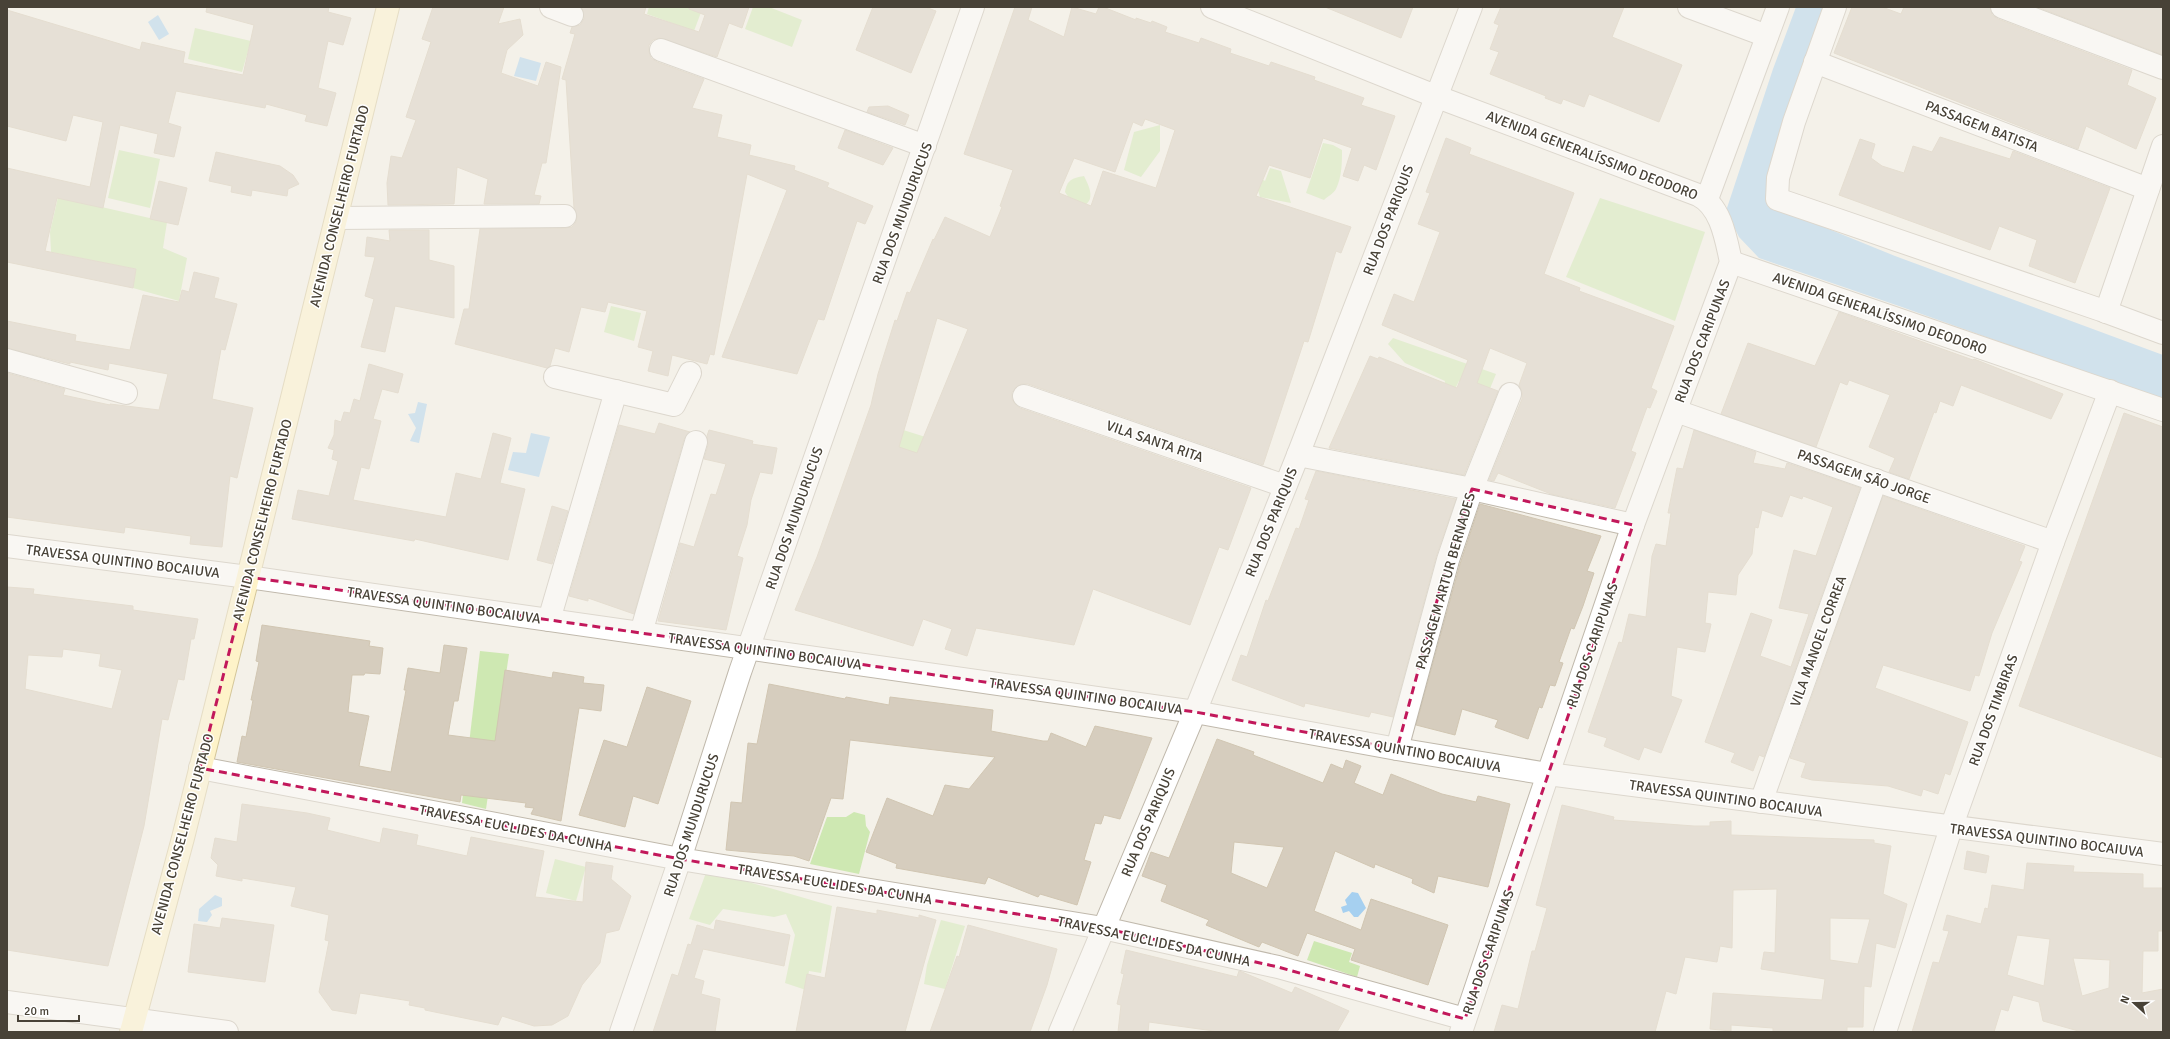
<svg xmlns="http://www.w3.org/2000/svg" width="2170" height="1039" font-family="Signika,sans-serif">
  <rect width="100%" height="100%" fill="#f4f1e9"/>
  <!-- green -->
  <g fill="#cee8b2">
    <path d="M649 7H703L694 31 647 14Z"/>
    <path d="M753 7H769L802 20 792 47 745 29Z"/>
    <path d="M195 28 251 41 242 72 188 59Z"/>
    <path d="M1160 125V151L1141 177 1124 170 1134 132Z"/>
    <path d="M1323 143 1333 145 1342 150C1342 162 1342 177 1336 189 1334 193 1327 197 1324 200L1306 193Z"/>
    <path d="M119 150 160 159 150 208 108 198Z"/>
    <path d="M1270 168 1281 171 1291 203 1260 197 1254 178 1259 177 1265 181Z"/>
    <path d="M1084 176C1089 186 1096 200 1083 206L1069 198 1065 192C1067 180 1072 178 1084 176Z"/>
    <path d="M58 197 167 222 163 248 187 258 179 301 133 288 136 269 51 252 50 232Z"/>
    <path d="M1600 198 1705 232 1675 321 1566 277Z"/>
    <path d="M611 306 641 313 634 341 604 332Z"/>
    <path d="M1393 338 1496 374 1489 391 1459 381 1451 397 1443 391 1445 381 1405 363 1388 344Z"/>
    <path d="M881 423 951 445 941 475 872 453Z"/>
    <path d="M480 651 509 654 486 809 462 803Z"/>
    <path d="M854 812 865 815 866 826 870 832 859 874 810 864 827 817H846Z"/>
    <path d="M555 859 586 867 576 901 546 893Z"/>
    <path d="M707 870 832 906 821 973 809 971 806 990 785 983 795 935 786 914 774 917 723 909 710 925 689 919Z"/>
    <path d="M941 920 965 926 945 989 924 984 927 965Z"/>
    <path d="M1314 941 1352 953 1349 962 1360 966 1357 977 1307 960Z"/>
  </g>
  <!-- water -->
  <g fill="#a6d0f0">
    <path d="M1796 7H1825L1767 192 1809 221 1895 256 2163 355V400L1899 306 1759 258 1739 237 1726 211 1773 69Z"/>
    <path d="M158 15 169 34 159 40 148 22Z"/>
    <path d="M520 57 541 63 536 81 514 76Z"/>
    <path d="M418 402 427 404 419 443 410 441 416 428 408 414 415 413Z"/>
    <path d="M531 433 550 437 539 477 508 470 513 452 526 453Z"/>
    <path d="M1352 892 1358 893 1366 908 1358 917H1354L1349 911 1343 913 1341 907 1347 905 1345 900Z"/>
    <path d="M215 895 222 898V906L210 911 212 915 207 922 198 921 199 909Z"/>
  </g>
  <!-- building -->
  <g fill="#d6cdbe" stroke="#d1c6b2" fill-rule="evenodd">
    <path d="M207 7H329L328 12 351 18 343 45 328 41 318 88 336 93 327 126 305 121 307 115 266 104 265 108 176 91 168 123 181 127 174 157 154 153 158 134 120 125 103 208 57 198 45 251 136 269 133 288 7 262V168L90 187 103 122 73 115 66 141 7 126V10L140 50 142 42 185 52 183 63 243 75 254 25 206 12Z"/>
    <path d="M433 7H504L498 24 520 19 523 35 507 50 501 73 538 86 546 62 561 67 546 163H542L534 195 541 196 539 204H484L488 179 457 167 454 204 388 205 387 183 391 156 402 158 416 120 406 117 431 42 422 39Z"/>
    <path d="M582 7H646L644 14 699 32 705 15 689 9V7H749L742 28 729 23 717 57 659 38 653 40 649 45V52L651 58 657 62 704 79 692 108 722 115 717 137 751 145 749 155 795 166 794 170 829 183 827 187 873 206 865 224 857 221 824 320 818 319 797 374 722 357 787 190 747 174 714 355 710 354 707 364 672 355 668 376 648 371 653 351 638 347 647 311 608 302 605 312 581 307 569 352 555 348 550 366 547 368 455 344 464 309H469L480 229 565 228 572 227 576 222 577 216 574 208 566 80 562 79 575 34 570 33 572 27 580 25 584 19Z"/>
    <path d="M873 7H925L936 11 911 73 856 50Z"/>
    <path d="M1015 7H1032L1028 20 1064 37 1072 7 1096 14 1099 7H1103L1136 20V18L1151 23 1152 21 1167 27 1165 32 1199 43 1201 38 1231 49 1230 53 1269 66 1271 62 1315 77 1314 80 1364 98 1361 105 1395 116 1376 170 1364 165 1358 181 1343 176 1352 148 1323 138 1310 178 1269 165 1256 196 1351 227 1341 253 1336 251 1308 342 1304 341 1263 465 1028 384H1021L1012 392V399L1015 404 1020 408 1251 488 1228 550 1219 547 1190 625 1093 589 1074 645 976 628 967 656 945 649 952 629 923 619 913 646 795 610 817 557 871 405 878 374 895 320 897 321 907 292 910 293 933 239 934 240 945 217 990 237 1002 207 1000 206 1013 170 964 154ZM1145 119 1175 130 1156 188 1103 171 1091 206 1059 193 1074 158 1115 172 1133 122 1142 126ZM937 318 968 329 917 453 899 447Z"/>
    <path d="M1325 7H1413L1401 38Z"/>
    <path d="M1501 7H1624L1612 37 1682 65 1659 122 1589 94 1584 107 1563 99 1561 104 1545 98 1546 96 1490 74 1499 52 1490 49 1499 25 1494 23Z"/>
    <path d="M1852 7H1882L1901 14 1904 7H1990L1992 15 1998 19 2132 70 2127 85 2156 98 2136 149 2086 126 2078 149 1834 53Z"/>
    <path d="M2037 7H2163V55Z"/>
    <path d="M888 106 909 115 905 125 867 112 869 107Z"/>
    <path d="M845 130 893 148 883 165 838 148Z"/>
    <path d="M1940 137 2010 159 2013 151 2110 188 2075 283 2029 266 2037 240 1999 226 1990 250 1839 195 1860 139 1875 144 1871 158 1882 166 1904 173 1913 146 1932 152Z"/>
    <path d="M1446 138 1471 148 1469 154 1574 193 1544 274 1580 288 1579 291 1674 326 1651 388 1657 391 1650 408 1647 407 1631 451 1636 453 1615 508 1551 494 1498 473 1494 481 1489 480 1522 399V392L1519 385 1527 363 1490 348 1477 383 1498 391 1464 475 1329 448 1370 356 1378 359 1379 357 1457 388 1468 360 1382 325 1394 294 1414 302 1440 232 1418 224 1430 193 1426 192Z"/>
    <path d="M216 152 280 166 293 175 299 184 288 189 287 196 252 190 251 196 231 192 232 186 209 181Z"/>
    <path d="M159 181 187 188 178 225 150 219Z"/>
    <path d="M389 230H429V260L454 266V318L395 306 385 352 361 347 374 299 365 296 375 257 365 256 367 237 390 241Z"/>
    <path d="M194 272 219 278 214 298 237 304 225 350 221 349 212 399 253 408 237 478 230 476 222 547 190 544 191 536 125 527 124 533 7 517V373L65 389 63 395 110 405V404L159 410 168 374 109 363 108 370 70 362V364L7 348V321L76 335 75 341 130 350 143 295 179 302 182 290 189 292Z"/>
    <path d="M1839 312 1973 360 1974 359 2063 394 2051 419 1961 385 1953 406 1940 401 1936 413 1934 412 1909 479 1889 472 1895 458 1869 447 1890 395 1849 380 1847 385 1840 382 1816 447 1721 414 1748 343 1815 366Z"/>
    <path d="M369 364 403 374 398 393 382 389 373 419 381 421 369 469 361 467 353 500 446 517 456 473 481 479 493 433 511 438 500 483 525 489 508 560 415 539 414 541 292 519 298 490 329 496 338 461 332 459 334 450 328 448 334 435 335 420 341 422 344 412 350 413 354 399 360 401Z"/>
    <path d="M2124 413 2163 427V758L2019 706Z"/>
    <path d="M659 423 690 432 684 439 634 614 588 598V601L569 596 619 425 655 434Z"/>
    <path d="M709 430 753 441 752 444 777 448 772 474 760 472 751 500 747 525 737 556 743 558 726 630 658 621 680 543 694 547 711 494 716 495 726 464 704 459 708 445 707 436Z"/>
    <path d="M1694 430 1756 452 1753 463 1785 469 1787 463 1860 488 1764 757 1759 755 1753 771 1731 762 1735 753 1705 742 1751 613 1772 620 1760 656 1791 667 1809 614 1779 608 1794 550 1816 556 1833 507 1803 496 1802 499 1790 495 1782 517 1762 510 1758 528 1755 527 1752 554 1738 575 1736 595 1708 592 1705 623 1711 624 1705 652 1677 647 1671 696 1682 700 1661 753 1644 747 1639 760 1604 746 1607 738 1588 732 1619 642 1622 643 1629 614 1646 617 1652 556 1656 544 1666 546 1671 513H1668L1677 468 1683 469Z"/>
    <path d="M1316 471 1456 499 1436 557 1393 717 1371 712 1369 717 1305 703 1304 707 1232 680 1241 655 1247 657 1266 600 1268 601 1296 528 1299 529 1309 500 1305 499Z"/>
    <path d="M1883 496 2025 546 2019 561 2022 562 1992 633 1979 676 1975 675 1970 691 1883 665 1875 688 1968 722 1950 775 1945 773 1938 794 1923 789 1921 796 1888 786 1812 780 1801 777 1806 763 1790 758Z"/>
    <path d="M1480 504 1601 536 1587 571 1594 573 1583 606 1574 629 1571 628 1559 662 1563 663 1555 686 1550 685 1542 708 1539 707 1528 739 1495 727 1498 720 1462 709 1455 735 1416 725 1460 564Z"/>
    <path d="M552 506 568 511 552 564 537 560Z"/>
    <path d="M7 587 34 589 33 594 133 606V610L198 619 194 639H191L184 680 178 679 168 720 162 719 144 826 108 966 7 950ZM63 649 101 654 99 666 122 670 112 709 25 689 28 655 62 657Z"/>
    <path d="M262 625 370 641 369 646 383 648 380 674 365 673 364 675H352L348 712 369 716 359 766 391 772 406 690H404L408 668 440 673 444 645 467 648 458 701H454L448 735 495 741 505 670 552 678 553 672 584 677 583 683 604 685 601 711 579 708 561 821 531 814 534 808 525 807 526 803 461 795 460 802 237 762 242 736 246 737 253 700H251L259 662 256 661Z"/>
    <path d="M769 684 845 699 846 697 889 705 890 697 993 710 991 731 1043 741H1048L1051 733 1086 747 1095 726 1152 738 1120 819 1104 815 1101 824 1095 823 1084 860 1091 862 1077 905 1040 894 1038 897 988 877 985 884 896 868 897 864 866 852 887 798 933 816 945 785 969 789 995 757 850 740 843 799 831 798 809 861 794 856 726 850 731 802 742 803 748 743 757 744Z"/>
    <path d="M647 687 691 701 658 804 633 796 625 827 579 815 604 740 627 747Z"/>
    <path d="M1217 739 1254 752 1253 755 1323 783 1331 764 1343 769 1346 760 1361 766 1354 783 1383 795 1391 774 1442 794 1476 802 1478 796 1510 804 1488 887 1438 876 1434 893 1412 883 1413 879 1375 864 1374 868 1335 851 1314 911 1361 930 1371 899 1448 925 1428 985 1351 960 1355 949 1307 933 1298 956 1262 942 1259 947 1206 925 1209 920 1161 901 1167 885 1142 876 1151 852 1169 858ZM1234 842 1284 847 1267 888 1231 873Z"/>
    <path d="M242 804 307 813 330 818 327 830 380 843 383 828 418 835 416 845 467 856 471 837 544 851 535 897 583 902 586 862 613 866 611 879 631 896 619 930 606 933 600 963 582 985 568 1016 552 1025 534 1026 502 1016 498 1025 425 1010V1008L409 1005 410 1001 360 993 356 1014 332 1010 319 992 329 941 325 940 329 915 291 906 296 887 242 878V881L216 876 218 865 211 858 215 838 237 842Z"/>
    <path d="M1562 805 1614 817 1613 820 1694 826H1710V822L1731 821V835L1874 840V843L1891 846 1883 894 1907 904 1895 948 1876 943 1871 987 1864 986 1863 1027H1847V1032H1773V1028L1731 1025V1031L1710 1029 1713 993 1822 1000 1825 979 1761 969 1764 952 1775 953 1777 889 1733 890 1732 948 1720 946 1717 962 1685 957 1676 994 1666 991 1655 1032H1494L1502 1005 1518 1009 1532 951H1535L1547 908 1536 905ZM1830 918 1870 919 1858 964 1830 960Z"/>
    <path d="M1967 851 1989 856 1986 873 1964 869Z"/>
    <path d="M2027 863 2074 866 2073 872 2143 874V888H2163V931H2158V951H2143L2142 993 2163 989V1032H2082L2043 1021 2039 1002 2013 995 2008 1011 2001 1009 1994 1032H1912L1933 962 1939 963 1949 931 1943 930 1947 915 1981 924 1985 908 1988 909 1992 885 2024 890ZM2017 935 2050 939 2044 986 2007 975ZM2073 958 2110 960 2109 988 2082 996Z"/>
    <path d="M837 907 877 914V910L919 918V915L936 920 905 1032H796L807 974 825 978Z"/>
    <path d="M222 918 274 925 265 982 188 972 194 924 220 928Z"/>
    <path d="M716 920 790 935 784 966 703 949 694 978 704 981 701 994 720 999 715 1032H653L672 974 678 976 688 944 691 945 697 925 714 930Z"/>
    <path d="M968 925 1057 949 1047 985 1030 1032H930L957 956 959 957Z"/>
    <path d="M1126 950 1237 977 1239 971 1242 972 1292 993 1295 987 1349 1011 1337 1032H1213L1214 1031 1149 1022 1148 1032H1118L1121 1005 1117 1004 1124 974 1121 973Z"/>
  </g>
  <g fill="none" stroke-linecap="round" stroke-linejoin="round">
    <defs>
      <g id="minor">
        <path d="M551 7 572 15"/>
        <path d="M1689 7 1767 36"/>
        <path d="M1835 7 1794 122 1778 178 1777 199 2101 310 2163 333"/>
        <path d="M2002 7 2163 68"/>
        <path d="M661 50 925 146"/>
        <path d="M1815 62 2148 189"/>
        <path d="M1707 199 1778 7"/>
        <path d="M337 218 565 216"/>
        <path d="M1731 262 2163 410"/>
        <path d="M2106 312 2163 146"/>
        <path d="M7 360 126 393"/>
        <path d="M555 377 674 405 690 373"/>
        <path d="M1024 396 1285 486"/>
        <path d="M1676 411 2053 542"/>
        <path d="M1298 455 1472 489 1633 525"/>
        <path d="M549 620 616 391"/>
        <path d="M641 633 696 442"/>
        <path d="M1397 749 1448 560 1472 489 1510 394"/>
        <path d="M200 768 680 859 1103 928 1278 967 1465 1019"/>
        <path d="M1761 802 1876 480"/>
        <path d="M7 1002 227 1032"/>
        <path d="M1461 1032 1548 774"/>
        <path d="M1885 1032 1951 828 2053 542 2110 391"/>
      </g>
      <g id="tertiary">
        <path d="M1212 7 1435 96 1698 195C1721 206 1726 239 1731 262L1633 525 1548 774"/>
        <path d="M7 546 248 577 1195 712 1397 749 1548 774 2163 854"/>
        <path d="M621 1032 680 859 740 672 973 7"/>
        <path d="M1060 1032 1195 712 1298 455 1471 7"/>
      </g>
      <path id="secondary" d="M131 1032 183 838 248 577 388 7"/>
    </defs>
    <!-- minor casing -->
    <use href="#minor" stroke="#c0b9ac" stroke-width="24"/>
    <!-- tertiary casing -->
    <use href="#tertiary" stroke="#c0b9ac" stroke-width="24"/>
    <!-- secondary casing -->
    <use href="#secondary" stroke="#d4c699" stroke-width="24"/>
    <!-- minor -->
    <use href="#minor" stroke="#fff" stroke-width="22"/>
    <!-- tertiary -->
    <use href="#tertiary" stroke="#fff" stroke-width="22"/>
    <!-- secondary -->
    <use href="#secondary" stroke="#fef3c9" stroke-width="22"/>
  </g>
  <!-- marked area -->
  <path d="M0 0H2170V1039H0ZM1472 489 1633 525 1465 1019 1278 967 1103 928 680 859 200 768 248 577 1195 712 1397 749 1448 560Z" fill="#f4f1e9" fill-opacity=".55" fill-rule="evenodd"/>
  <path fill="none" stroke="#c2185b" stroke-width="3" stroke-dasharray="8 5" stroke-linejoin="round" d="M1472 489 1633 525 1465 1019 1278 967 1103 928 680 859 200 768 248 577 1195 712 1397 749 1448 560Z"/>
  <g text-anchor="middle" stroke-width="3" stroke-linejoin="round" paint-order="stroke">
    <!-- street labels -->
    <g font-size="14" fill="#484237" stroke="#fff">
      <text transform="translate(1982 126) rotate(21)" y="5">PASSAGEM BATISTA</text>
      <text transform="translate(1592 155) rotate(21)" y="5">AVENIDA GENERALÍSSIMO DEODORO</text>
      <text transform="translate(339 206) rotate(-76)" y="5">AVENIDA CONSELHEIRO FURTADO</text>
      <text transform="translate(902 213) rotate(-70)" y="5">RUA DOS MUNDURUCUS</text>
      <text transform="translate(1388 220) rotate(-69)" y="5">RUA DOS PARIQUIS</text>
      <text transform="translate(1880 313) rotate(19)" y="5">AVENIDA GENERALÍSSIMO DEODORO</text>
      <text transform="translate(1702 341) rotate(-69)" y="5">RUA DOS CARIPUNAS</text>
      <text transform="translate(1155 441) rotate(19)" y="5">VILA SANTA RITA</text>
      <text transform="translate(1864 476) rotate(19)" y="5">PASSAGEM SÃO JORGE</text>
      <text transform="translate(794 518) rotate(-71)" y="5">RUA DOS MUNDURUCUS</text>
      <text transform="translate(262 520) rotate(-76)" y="5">AVENIDA CONSELHEIRO FURTADO</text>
      <text transform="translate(1271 522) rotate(-68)" y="5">RUA DOS PARIQUIS</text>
      <text transform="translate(123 561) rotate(7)" y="5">TRAVESSA QUINTINO BOCAIUVA</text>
      <text transform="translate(1445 581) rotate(-74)" y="5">PASSAGEM ARTUR BERNADES</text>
      <text transform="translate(444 605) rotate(8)" y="5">TRAVESSA QUINTINO BOCAIUVA</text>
      <text transform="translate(1818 641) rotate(-70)" y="5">VILA MANOEL CORREA</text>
      <text transform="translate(1592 645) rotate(-71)" y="5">RUA DOS CARIPUNAS</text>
      <text transform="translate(765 651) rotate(8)" y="5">TRAVESSA QUINTINO BOCAIUVA</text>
      <text transform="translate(1086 696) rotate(8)" y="5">TRAVESSA QUINTINO BOCAIUVA</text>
      <text transform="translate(1993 710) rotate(-70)" y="5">RUA DOS TIMBIRAS</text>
      <text transform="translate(1405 750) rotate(10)" y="5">TRAVESSA QUINTINO BOCAIUVA</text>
      <text transform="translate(1726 798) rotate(8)" y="5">TRAVESSA QUINTINO BOCAIUVA</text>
      <text transform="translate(1148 822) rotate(-67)" y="5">RUA DOS PARIQUIS</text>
      <text transform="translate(691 825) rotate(-72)" y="5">RUA DOS MUNDURUCUS</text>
      <text transform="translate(516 828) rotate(11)" y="5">TRAVESSA EUCLIDES DA CUNHA</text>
      <text transform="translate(182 834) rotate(-75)" y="5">AVENIDA CONSELHEIRO FURTADO</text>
      <text transform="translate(2047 840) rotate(7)" y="5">TRAVESSA QUINTINO BOCAIUVA</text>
      <text transform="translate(835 884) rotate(9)" y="5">TRAVESSA EUCLIDES DA CUNHA</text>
      <text transform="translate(1154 941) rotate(12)" y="5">TRAVESSA EUCLIDES DA CUNHA</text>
      <text transform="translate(1488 952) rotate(-71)" y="5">RUA DOS CARIPUNAS</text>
    </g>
  </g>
  <!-- border -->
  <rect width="2170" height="1039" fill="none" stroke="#484237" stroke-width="16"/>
  <!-- north arrow -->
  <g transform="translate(2134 1003) rotate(291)" stroke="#ffffff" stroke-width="3" paint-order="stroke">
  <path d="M0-3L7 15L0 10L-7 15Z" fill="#484237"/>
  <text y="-6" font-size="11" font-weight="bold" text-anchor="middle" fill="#484237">N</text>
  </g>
  <!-- scale -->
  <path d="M18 1015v6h61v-6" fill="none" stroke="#484237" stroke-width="2"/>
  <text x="24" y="1015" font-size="12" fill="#484237" stroke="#ffffff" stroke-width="3" paint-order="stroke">20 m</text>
</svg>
